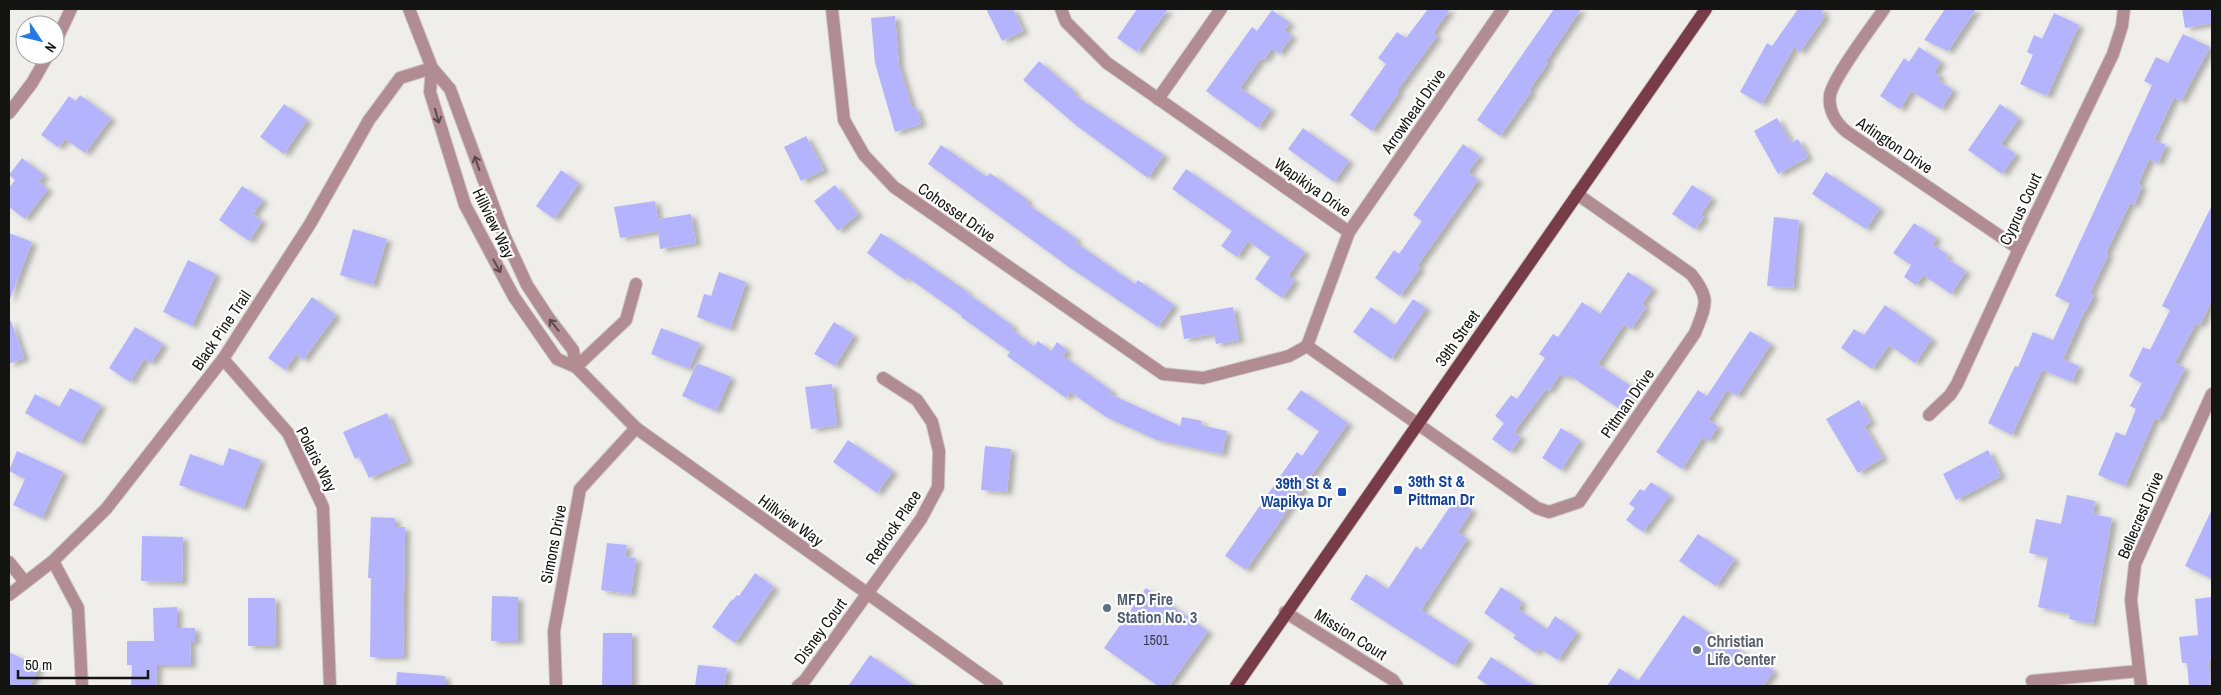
<svg xmlns="http://www.w3.org/2000/svg" width="2221" height="695" font-family="'Archivo Narrow',sans-serif">
  <defs>
    <filter id="shadow"><feDropShadow dx="5.5" dy="3" stdDeviation="2.5" flood-color="#0004"/></filter>
  </defs>
  <rect width="100%" height="100%" fill="#f0eeeb"/>
  <!-- building -->
  <g fill="#b3b4fd" filter="url(#shadow)">
    <path d="M986 9H1013L1023 31 1002 41Z"/>
    <path d="M1137 9H1168L1137 52 1117 38Z"/>
    <path d="M1428 9H1450L1433 33 1437 36 1397 91 1399 92 1372 131 1350 115 1386 64 1378 58 1397 32 1406 38Z"/>
    <path d="M1554 9H1581L1546 61 1548 63 1529 90 1531 92 1500 136 1477 120Z"/>
    <path d="M1798 9H1824L1821 14 1825 16 1800 52 1794 47 1762 104 1740 92 1767 43 1772 46Z"/>
    <path d="M1945 9H1976L1948 51 1924 40Z"/>
    <path d="M2182 9H2212V23L2185 28Z"/>
    <path d="M1272 10 1290 23 1284 30 1292 36 1279 54 1272 48 1264 60 1261 58 1240 88 1271 109 1258 128 1206 91 1252 27 1257 31Z"/>
    <path d="M2054 13 2079 25 2047 96 2020 84 2033 55 2027 52 2034 35 2042 39Z"/>
    <path d="M895 16 899 66 912 108 916 107 921 124 895 132 875 63 871 18Z"/>
    <path d="M2183 34 2210 47 2181 101 2174 97 2154 140 2166 145 2158 163 2149 159 2138 184 2142 186 2134 205 2130 203 2106 253 2108 255 2090 293 2094 295 2086 311 2085 310 2063 359 2079 366 2072 382 2042 370 2012 435 1988 423 2015 366 2018 367 2033 332 2053 340 2070 303 2055 296 2152 85 2144 81 2156 57 2168 63Z"/>
    <path d="M1919 47 1941 62 1934 72 1940 76 1938 80 1953 90 1941 109 1911 91 1900 109 1880 96 1904 58 1909 62Z"/>
    <path d="M1039 61 1075 92 1073 94 1164 155 1148 178 1077 126 1023 80Z"/>
    <path d="M80 95 111 118 85 153 65 139 58 147 41 135 69 96 76 101Z"/>
    <path d="M284 104 307 120 284 154 260 137Z"/>
    <path d="M2000 104 2019 118 2001 144 2016 154 2002 174 1968 150Z"/>
    <path d="M1777 118 1791 143 1798 139 1808 157 1778 174 1754 131Z"/>
    <path d="M1303 128 1349 161 1334 182 1288 149Z"/>
    <path d="M806 136 824 170 801 181 784 147Z"/>
    <path d="M1463 144 1480 156 1468 172 1478 180 1417 266 1420 268 1400 296 1375 278 1394 250 1399 254 1422 221 1413 215Z"/>
    <path d="M941 145 987 177 990 173 1028 200 1026 203 1077 239 1075 242 1135 284 1138 280 1174 305 1158 327 1069 267 928 164Z"/>
    <path d="M22 158 44 175 39 182 48 189 25 219 9 207V188L15 180 9 175Z"/>
    <path d="M1186 169 1305 252 1288 276 1295 280 1282 298 1255 279 1270 257 1248 241 1237 257 1221 246 1232 231 1172 189Z"/>
    <path d="M561 170 579 183 554 219 536 206Z"/>
    <path d="M1826 172 1880 208 1866 229 1812 194Z"/>
    <path d="M835 185 858 214 838 231 814 201Z"/>
    <path d="M1692 185 1712 198 1701 214 1704 217 1695 229 1672 214Z"/>
    <path d="M242 186 263 200 253 214 262 221 249 241 219 220Z"/>
    <path d="M655 201 658 219 691 214 696 243 660 249 658 231 620 238 614 207Z"/>
    <path d="M2212 205V300L2200 325 2196 323 2175 363 2185 368 2159 420 2155 418 2125 486 2098 475 2116 432 2125 436 2136 409 2130 406 2142 383 2129 376 2143 347 2150 350 2170 310 2162 306Z"/>
    <path d="M1774 217 1799 220 1793 288 1767 286Z"/>
    <path d="M1914 223 1937 238 1932 244 1948 255 1946 258 1966 271 1951 294 1923 275 1916 285 1904 277 1911 265 1893 253Z"/>
    <path d="M353 229 387 239 373 285 340 275Z"/>
    <path d="M9 233 32 242 10 299H9Z"/>
    <path d="M881 233 968 292 967 293 1013 326 1011 329 1034 346 1038 341 1051 351 1057 342 1067 350 1063 356 1112 391 1110 394 1180 426 1182 417 1202 421 1201 425 1227 431 1222 454 1157 440 1106 417 1070 392 1066 398 1007 356 1010 352 961 317 962 316 907 277 905 280 867 253Z"/>
    <path d="M188 260 216 274 192 326 163 312Z"/>
    <path d="M719 272 746 282 730 329 697 317 704 294 711 296Z"/>
    <path d="M1628 272 1653 288 1642 304 1646 307 1631 329 1624 324 1598 364 1635 389 1621 410 1569 375 1567 378 1560 374 1549 391 1546 389 1514 432 1521 437 1510 452 1492 439 1504 423 1495 416 1511 395 1517 399 1545 358 1539 354 1553 334 1558 337 1582 302 1600 314Z"/>
    <path d="M312 297 336 315 303 360 296 354 285 370 268 358Z"/>
    <path d="M1413 299 1426 308 1391 359 1353 332 1371 307 1395 325Z"/>
    <path d="M1885 305 1932 339 1915 363 1889 345 1872 369 1841 348 1854 329 1864 335Z"/>
    <path d="M1233 307 1239 340 1216 344 1214 334 1184 339 1180 316Z"/>
    <path d="M9 321H11L24 358 9 364Z"/>
    <path d="M834 322 854 335 835 366 814 354Z"/>
    <path d="M135 327 163 344 151 363 144 359 130 382 109 368Z"/>
    <path d="M661 328 700 343 689 369 651 354Z"/>
    <path d="M1750 331 1771 344 1737 396 1727 390 1708 420 1718 426 1709 441 1703 437 1682 469 1656 452 1698 390 1707 396Z"/>
    <path d="M697 363 731 377 716 411 682 396Z"/>
    <path d="M832 384 837 425 811 429 805 387Z"/>
    <path d="M70 388 101 405 80 443 25 413 35 394 59 407Z"/>
    <path d="M1301 390 1348 423 1246 570 1225 556 1297 452 1302 456 1319 431 1287 409Z"/>
    <path d="M1859 400 1871 422 1864 426 1883 458 1858 473 1826 419Z"/>
    <path d="M387 413 408 461 369 478 359 457 355 459 343 432Z"/>
    <path d="M1561 428 1580 440 1561 470 1542 458Z"/>
    <path d="M848 440 893 471 877 493 833 462Z"/>
    <path d="M985 446 1011 449 1007 492 981 490Z"/>
    <path d="M229 448 261 460 243 508 179 485 190 454 223 466Z"/>
    <path d="M1988 450 2001 476 1956 500 1943 474Z"/>
    <path d="M17 451 63 472 42 518 13 505 25 479 9 471Z"/>
    <path d="M1651 482 1670 495 1643 532 1626 520 1635 508 1629 504 1640 489 1644 491Z"/>
    <path d="M2067 495 2095 501 2093 514 2112 518 2093 624 2069 619 2070 614 2038 607 2048 557 2029 553 2036 519 2061 524Z"/>
    <path d="M1455 499 1472 510 1458 532 1467 539 1421 610 1469 641 1453 665 1350 599 1366 574 1388 589 1416 546 1421 550Z"/>
    <path d="M2212 509V579L2185 566Z"/>
    <path d="M371 517 395 518V527H405L403 657H370L371 578H368Z"/>
    <path d="M1698 534 1735 559 1716 586 1679 561Z"/>
    <path d="M142 536 183 537 182 582 141 581Z"/>
    <path d="M607 543 627 545 625 557 636 558 631 594 601 590Z"/>
    <path d="M755 573 774 587 735 643 712 627 732 599 733 600 737 595 739 596Z"/>
    <path d="M1501 587 1522 602 1518 609 1547 629 1555 616 1577 632 1558 660 1539 648 1536 653 1513 638 1516 635 1484 613Z"/>
    <path d="M1146 588 1208 631 1169 686H1158L1104 648Z"/>
    <path d="M492 596 518 597V641H491Z"/>
    <path d="M2212 597V660L2208 661 2211 686H2189L2187 663H2182L2179 637 2198 635 2195 599Z"/>
    <path d="M248 598H275L276 646H248Z"/>
    <path d="M177 607V628H195V642H190L191 665H157L156 686H131L132 665H127V641H154L153 608Z"/>
    <path d="M1683 615 1718 639 1720 637 1757 662 1758 660 1774 671 1763 686H1607L1619 668 1638 681Z"/>
    <path d="M603 633H632V686H602Z"/>
    <path d="M9 652 39 667 30 686H9Z"/>
    <path d="M870 655 915 686H848Z"/>
    <path d="M1491 657 1535 686H1489L1477 678Z"/>
    <path d="M698 665 727 668 724 686H695Z"/>
    <path d="M397 672 445 676V686H396Z"/>
  </g>
  <g fill="none" stroke-linecap="round" stroke-linejoin="round">
    <defs>
      <g id="minor">
        <path d="M409 9 432 68 450 89 504 235 527 285 548 317 573 350 576 367"/>
        <path d="M832 9 844 120 864 155 894 187 1163 374 1203 378 1289 356 1307 346"/>
        <path d="M1061 9 1066 22 1107 63 1349 232"/>
        <path d="M1884 9C1872 27 1834 76 1830 95 1828 110 1836 123 1847 132L2019 249"/>
        <path d="M55 43 71 9"/>
        <path d="M432 68 430 92 465 205 514 297 557 359 576 367 636 428 997 686"/>
        <path d="M1158 99 1221 9"/>
        <path d="M9 113 32 83 48 55"/>
        <path d="M1307 346 1537 508 1549 512 1579 502 1695 333C1706 305 1711 299 1691 274L1577 194"/>
        <path d="M1307 346 1349 232 1503 9"/>
        <path d="M223 359 288 433 323 507 330 686"/>
        <path d="M576 367 626 320 636 284"/>
        <path d="M1929 415 1950 395 1957 384 2019 249 2113 54 2122 26 2124 9"/>
        <path d="M53 561 78 608 82 686"/>
        <path d="M9 562 25 582"/>
        <path d="M9 595 53 561 106 509 223 359 310 224 369 120 400 78 432 68"/>
        <path d="M1285 612 1393 680 1397 686"/>
        <path d="M2032 681 2139 671"/>
        <path d="M556 686 554 631 580 489 636 428"/>
        <path d="M798 686 805 680 921 519 938 487 939 451 932 422 917 400 883 378"/>
        <path d="M2141 686 2131 600 2135 564 2212 394"/>
      </g>
      <path id="major" d="M1236 686 1706 9"/>
    </defs>
    <!-- minor casing -->
    <use href="#minor" stroke="#cdcbc8" stroke-width="14"/>
    <!-- major casing -->
    <use href="#major" stroke="#cdcbc8" stroke-width="14"/>
    <!-- minor -->
    <use href="#minor" stroke="#b18c92" stroke-width="12"/>
    <!-- major -->
    <use href="#major" stroke="#783b48" stroke-width="12"/>
  </g>
  <!-- one-way arrows -->
  <defs><path id="oneway-shaft" d="M-6 0H5M1.5-3L5.5 0L1.5 3" fill="none" stroke-width="1.6" stroke-linecap="round" stroke-linejoin="round" transform="scale(1.25)"/></defs>
  <g stroke="#5b4a4c">
    <use href="#oneway-shaft" transform="translate(437 116) rotate(74)"/>
    <use href="#oneway-shaft" transform="translate(477 163) rotate(-109)"/>
    <use href="#oneway-shaft" transform="translate(497 266) rotate(61)"/>
    <use href="#oneway-shaft" transform="translate(554 325) rotate(-129)"/>
  </g>
  <!-- markers -->
  <g fill="#1a4fb4" stroke="#fff" stroke-width="2">
    <rect x="1393" y="485" width="10" height="10" rx="2.5"/>
    <rect x="1337" y="487" width="10" height="10" rx="2.5"/>
  </g>
  <circle fill="#5c6f8a" stroke="#fff" stroke-width="2" cx="1107" cy="608" r="5"/>
  <circle fill="#6b7280" stroke="#fff" stroke-width="2" cx="1697" cy="650" r="5"/>
  <g text-anchor="middle" stroke-width="4.5" stroke-linejoin="round" paint-order="stroke">
    <!-- number labels -->
    <g font-size="14" fill="#3c3c4e">
      <text x="1156" y="645">1501</text>
    </g>
    <!-- street labels -->
    <g font-size="16" fill="#141413" stroke="#fff">
      <text transform="translate(1413 111) rotate(-55)" y="6">Arrowhead Drive</text>
      <text transform="translate(1895 145) rotate(34)" y="6">Arlington Drive</text>
      <text transform="translate(1313 187) rotate(35)" y="6">Wapikiya Drive</text>
      <text transform="translate(2020 209) rotate(-65)" y="6">Cyprus Court</text>
      <text transform="translate(957 212) rotate(35)" y="6">Cohosset Drive</text>
      <text transform="translate(494 223) rotate(64)" y="6">Hillview Way</text>
      <text transform="translate(221 330) rotate(-56)" y="6">Black Pine Trail</text>
      <text transform="translate(1457 338) rotate(-55)" y="6">39th Street</text>
      <text transform="translate(1627 403) rotate(-55)" y="6">Pittman Drive</text>
      <text transform="translate(317 459) rotate(63)" y="6">Polaris Way</text>
      <text transform="translate(2140 515) rotate(-67)" y="6">Bellecrest Drive</text>
      <text transform="translate(791 520) rotate(36)" y="6">Hillview Way</text>
      <text transform="translate(893 527) rotate(-56)" y="6">Redrock Place</text>
      <text transform="translate(553 544) rotate(-79)" y="6">Simons Drive</text>
      <text transform="translate(820 631) rotate(-54)" y="6">Disney Court</text>
      <text transform="translate(1351 634) rotate(32)" y="6">Mission Court</text>
    </g>
    <!-- transit labels -->
    <g font-size="16" font-weight="bold" fill="#164399" stroke="#fff" text-anchor="start">
      <text x="1408" y="487">39th St &amp;<tspan x="1408" dy="18">Pittman Dr</tspan></text>
      <text x="1332" y="489" text-anchor="end">39th St &amp;<tspan x="1332" dy="18">Wapikya Dr</tspan></text>
    </g>
    <!-- service labels -->
    <g font-size="16" font-weight="bold" fill="#4e5e75" stroke="#fff" text-anchor="start">
      <text x="1117" y="605">MFD Fire<tspan x="1117" dy="18">Station No. 3</tspan></text>
    </g>
    <!-- worship labels -->
    <g font-size="16" font-weight="bold" fill="#5b616d" stroke="#fff" text-anchor="start">
      <text x="1707" y="647">Christian<tspan x="1707" dy="18">Life Center</tspan></text>
    </g>
  </g>
  <!-- border -->
  <rect width="2221" height="695" fill="none" stroke="#141413" stroke-width="20"/>
  <!-- north arrow -->
  <g transform="translate(40 40) rotate(125)"><circle r="24" fill="#ffffff" stroke="#a1a1a1"/>
  <path d="M0-4L9 19L0 12L-9 19Z" fill="#277ae5"/>
  <text y="-8" font-size="14" font-weight="bold" text-anchor="middle" fill="#141413">N</text>
  </g>
  <!-- scale -->
  <path d="M18 670v8h130v-8" fill="none" stroke="#141413" stroke-width="2.5"/>
  <text x="25" y="670" font-size="15" fill="#141413" stroke="#ffffff" stroke-width="4" paint-order="stroke">50 m</text>
</svg>
